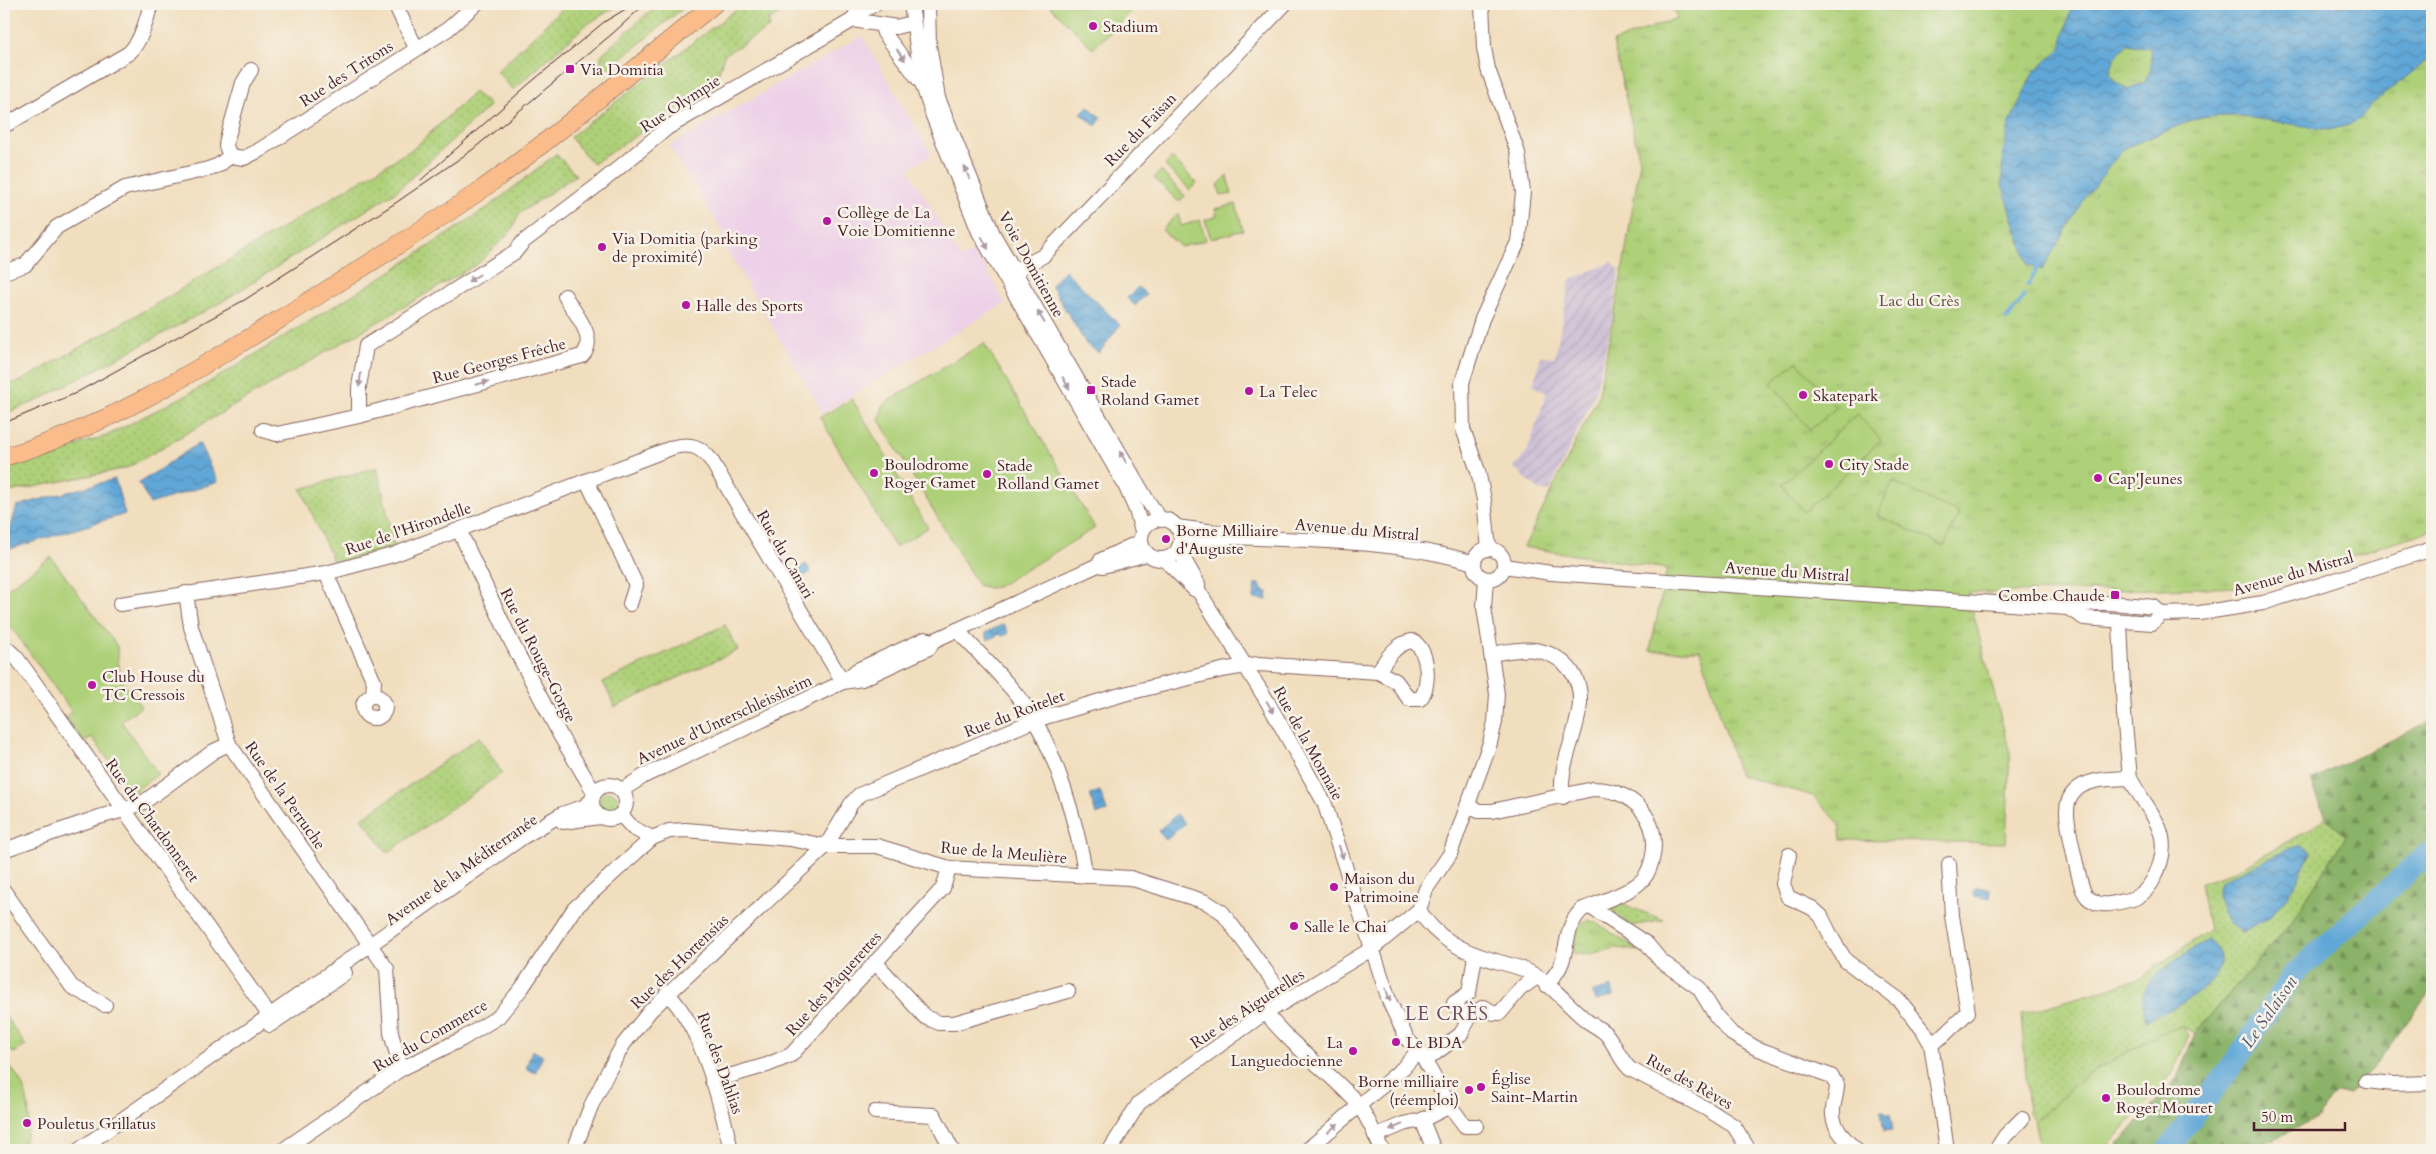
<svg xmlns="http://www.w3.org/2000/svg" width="2436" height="1154" font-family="Cardo,serif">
  <defs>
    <pattern id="industrial-furrows" width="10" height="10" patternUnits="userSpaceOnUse" patternTransform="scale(1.25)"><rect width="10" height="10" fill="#ccbed4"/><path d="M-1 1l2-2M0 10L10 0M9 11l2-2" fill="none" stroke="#b1a3b6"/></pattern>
    <pattern id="grass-dots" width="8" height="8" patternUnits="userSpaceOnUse" patternTransform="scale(1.25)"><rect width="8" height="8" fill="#aed078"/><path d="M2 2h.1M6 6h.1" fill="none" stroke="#97b268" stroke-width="1.8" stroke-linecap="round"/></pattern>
    <pattern id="forest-firs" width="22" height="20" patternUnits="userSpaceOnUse" patternTransform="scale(1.25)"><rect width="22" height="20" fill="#8ab268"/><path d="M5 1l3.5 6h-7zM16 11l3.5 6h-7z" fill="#739056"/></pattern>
    <pattern id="park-tufts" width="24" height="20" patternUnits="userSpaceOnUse" patternTransform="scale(1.25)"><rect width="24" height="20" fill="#aed078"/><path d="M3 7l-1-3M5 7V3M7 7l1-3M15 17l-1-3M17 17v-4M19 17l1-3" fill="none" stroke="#97b268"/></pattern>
    <pattern id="water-waves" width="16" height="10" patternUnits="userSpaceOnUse" patternTransform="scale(1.25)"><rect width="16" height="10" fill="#61a7d7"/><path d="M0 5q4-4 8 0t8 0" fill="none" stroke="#5287af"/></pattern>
  </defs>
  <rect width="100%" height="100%" fill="#f7f3e8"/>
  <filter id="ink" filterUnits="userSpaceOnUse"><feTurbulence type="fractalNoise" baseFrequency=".02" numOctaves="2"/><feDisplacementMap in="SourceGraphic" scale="10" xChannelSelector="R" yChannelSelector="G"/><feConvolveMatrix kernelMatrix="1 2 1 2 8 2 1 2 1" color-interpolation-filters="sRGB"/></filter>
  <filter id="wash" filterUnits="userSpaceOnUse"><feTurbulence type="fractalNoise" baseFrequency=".0096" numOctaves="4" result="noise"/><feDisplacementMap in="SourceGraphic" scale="20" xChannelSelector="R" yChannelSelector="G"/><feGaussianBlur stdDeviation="1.12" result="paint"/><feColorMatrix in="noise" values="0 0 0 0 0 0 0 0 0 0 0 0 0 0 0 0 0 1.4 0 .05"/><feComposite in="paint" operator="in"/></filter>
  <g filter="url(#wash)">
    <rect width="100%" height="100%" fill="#f1debe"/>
    <!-- built -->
    <path fill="#eed0e8" d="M862 36 932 155 908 169 961 259 976 250 1005 303 823 413 720 238 725 235 669 146Z"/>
    <!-- industrial -->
    <path fill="url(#industrial-furrows)" d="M1612 262 1619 270 1612 320 1595 394 1549 492 1539 490 1513 467 1527 453 1547 392 1533 386 1541 356 1555 357 1570 280Z"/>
    <!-- grass -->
    <g fill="url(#grass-dots)" stroke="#7c7852">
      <path d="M567 4H620L586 25 513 90 497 71Z"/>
      <path d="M658 4H688L607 70 600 62 602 54Z"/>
      <path d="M743 4H797L768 21 770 27 724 55 716 83 593 164 570 137Z"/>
      <path d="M474 92 490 105 398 190 220 303 39 400 4 414V386L21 381 168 297 414 148Z"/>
      <path d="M556 154 576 175 520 213 511 231 479 263 127 468 4 493V468L106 436 200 388 393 270 490 206Z"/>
      <path d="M377 467 395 548 334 563 301 489Z"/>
      <path d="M725 625 738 650 615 707 603 682Z"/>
      <path d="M479 737 502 773 387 853 362 818Z"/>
      <circle cx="609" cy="802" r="10"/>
      <path d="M2325 817 2346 836 2290 924 2195 1033 2182 1026 2161 1033 2088 1074 2034 1122 2029 1113 2021 1014 2137 980 2209 930 2200 883 2231 873 2310 829Z"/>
      <path d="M1620 903 1664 920 1631 926 1614 913 1613 908Z"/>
    </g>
    <!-- forest -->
    <path fill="url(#forest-firs)" stroke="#6a684a" d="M2432 720V989L2375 1065 2349 1093H2336L2316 1119 2256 1147V1150H2113L2177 1078 2195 1033 2290 924 2346 836 2325 817 2311 780Z"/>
    <!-- park -->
    <g fill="url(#park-tufts)" stroke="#7c7852">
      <path d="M1671 4H2432V530L2251 587 1968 593 2010 753 2006 843 1841 840 1839 823 1813 796 1739 775 1700 650 1650 651 1667 569 1524 547 1598 397 1623 268 1640 161 1613 42 1677 18Z"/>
      <path d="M1588 920 1597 923 1639 951 1616 948 1585 955 1573 953C1576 942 1575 923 1588 920Z"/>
      <path d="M4 1014 26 1046 14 1053 4 1047Z"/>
    </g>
    <!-- garden -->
    <g fill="#aed078" stroke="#7c7852">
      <path d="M1048 4H1139L1093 49Z"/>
      <path d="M1172 158 1197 183 1190 190 1165 166Z"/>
      <path d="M1161 171 1185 196 1179 202 1154 178Z"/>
      <path d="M1227 176 1232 194 1221 196 1218 185Z"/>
      <path d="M1236 204 1243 230 1211 239 1205 220 1217 216 1215 209Z"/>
      <path d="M1178 213 1181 226 1200 220 1206 240 1181 247 1162 230Z"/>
      <path d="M984 343 1095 528 997 587 989 588 978 585 879 420 883 406 888 401Z"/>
      <path d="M1797 361 1836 408 1810 430 1771 383Z"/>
      <path d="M852 399 928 528 895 547 820 417Z"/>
      <path d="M1857 414 1881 440 1804 512 1782 485Z"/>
      <path d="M1893 482 1959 513 1944 546 1877 515Z"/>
      <path d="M51 557 117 646 120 678 141 707 121 721 158 774 132 793 92 737 84 742 66 717 72 712 4 617V591Z"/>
      <path d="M2182 1026 2189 1035 2172 1074 2105 1150H2038L2039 1142 2034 1122 2088 1074 2161 1033Z"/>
      <path d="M4 1062C30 1081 36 1124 20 1150H4Z"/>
    </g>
    <!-- water -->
    <g fill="url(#water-waves)" stroke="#566381" fill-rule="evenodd">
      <path d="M2072 4H2432V53L2425 62 2372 104 2361 118 2349 125 2329 130 2240 116H2214L2192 120 2123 149 2087 195 2042 270 2028 265 2002 184 2003 153 2010 122 2034 71 2060 50ZM2127 44 2150 48 2151 68 2145 82 2128 90 2116 82 2110 74 2114 59Z"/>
      <path d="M1088 106 1101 118 1097 125H1094L1081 113Z"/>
      <path d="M1065 270 1120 325 1099 353 1086 344 1051 285Z"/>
      <path d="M1138 287 1146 294 1135 306 1127 298Z"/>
      <path d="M199 443 218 482 150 504 139 483Z"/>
      <path d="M115 479 125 514 4 551V536L9 533 17 506Z"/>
      <path d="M806 564 811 572 796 581 791 573Z"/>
      <path d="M1255 584H1260L1262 590 1268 592 1267 600 1254 599Z"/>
      <path d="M1004 624 1008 632 1006 635 1002 636 1000 634 988 640 985 633Z"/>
      <path d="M1100 791 1107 811 1096 815 1090 794Z"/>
      <path d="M1177 814 1185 823 1166 840 1158 831Z"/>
      <path d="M2302 845 2311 851 2295 885 2271 916 2242 932 2228 923 2217 896 2220 882 2289 849Z"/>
      <path d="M1976 887 1991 889 1990 899 1974 896 1973 892Z"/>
      <path d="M2208 940C2211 943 2217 947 2218 951 2233 983 2168 1010 2146 1021 2144 1012 2142 1003 2143 994 2147 975 2191 951 2208 940Z"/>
      <path d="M1612 987 1614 996 1596 1001 1593 992Z"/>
      <path d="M532 1050 543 1056 535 1073 526 1069Z"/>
      <path d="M1881 1111H1885L1886 1114H1890L1893 1130 1884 1131Z"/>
    </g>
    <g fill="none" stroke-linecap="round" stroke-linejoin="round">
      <!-- stream -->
      <g stroke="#61a7d7" stroke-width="4">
        <path d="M2028 286 2037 268"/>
        <path d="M2006 319 2019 304 2024 295"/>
      </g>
      <!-- river -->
      <path stroke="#61a7d7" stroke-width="22" d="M2167 1150 2232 1066 2292 976 2432 850"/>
    </g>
  </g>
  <g filter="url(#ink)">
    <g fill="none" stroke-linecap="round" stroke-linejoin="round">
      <defs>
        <g id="minor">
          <path d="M395 4 416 48"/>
          <path d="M911 4 922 83 933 116 979 232 1125 485 1136 510 1142 531"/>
          <path d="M928 4 929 45 938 98 993 234 1147 500 1161 520"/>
          <path d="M1482 4 1484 48 1488 69 1518 153 1523 192 1518 242 1482 319 1462 383 1463 429 1478 471 1484 500 1489 549"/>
          <path d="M853 20 856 14 875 4"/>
          <path d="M882 26 884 33 920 81"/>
          <path d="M4 126 129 53C142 40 146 21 151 4"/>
          <path d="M230 156 244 158 258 151 448 29 476 4"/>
          <path d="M230 156 226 146 227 139 243 83 251 70"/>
          <path d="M1014 271 1043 256 1285 4"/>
          <path d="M4 272 25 265 57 227 125 188 208 169 219 165 230 156"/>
          <path d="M565 296C574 313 599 338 582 356L359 416V387L366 346 515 252 523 242 598 185 667 128 853 20 896 27 912 23"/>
          <path d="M263 430 277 434 359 416"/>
          <path d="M587 481 636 585 630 604"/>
          <circle cx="1161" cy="539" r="20"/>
          <path d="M1176 527 1231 534 1235 537C1314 541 1398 540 1474 563"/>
          <path d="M459 530 511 641 561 737 594 792"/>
          <path d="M1179 546 1225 540"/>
          <path d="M1178 549 1198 584V590L1267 701 1324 802 1390 1003 1407 1039 1421 1054 1450 1106 1465 1126H1476"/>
          <circle cx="1489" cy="564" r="15"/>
          <path d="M1164 559 1194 589 1197 590"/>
          <path d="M1101 560 1141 541"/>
          <path d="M1504 566 1551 573 2068 608C2096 599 2125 604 2154 607L2161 614 2200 613 2263 603 2432 549"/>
          <path d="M326 573 374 682 373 695"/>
          <path d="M186 593 191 627 229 744 387 969 391 1033 401 1069"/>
          <path d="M120 604 326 573 393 555 674 447C690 443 700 446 711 460L843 682"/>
          <path d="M2068 608 2084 618 2152 623 2161 614"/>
          <path d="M2120 622 2124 714 2130 778C2114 779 2087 778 2075 791 2070 796 2067 804 2067 811 2066 822 2079 879 2083 890 2085 895 2088 899 2093 901 2103 908 2118 902 2129 900 2141 897 2149 888 2154 878 2178 833 2148 814 2130 778"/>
          <path d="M957 630C980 655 1006 679 1026 707 1056 749 1077 825 1086 876"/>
          <path d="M4 646 16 657 27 672 274 1022"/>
          <path d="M1492 654C1519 649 1543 644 1565 664 1604 701 1554 754 1563 797"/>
          <path d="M843 682 857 670 925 639 933 641 1098 565 1103 566 1147 554"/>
          <circle cx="374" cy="707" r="11"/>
          <circle cx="609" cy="802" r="17"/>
          <path d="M622 790 644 776 843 682 862 679 929 648 933 641"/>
          <path d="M1467 806 1479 811H1492L1593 789C1633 789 1662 820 1652 860 1650 868 1646 878 1639 883 1627 894 1599 903 1583 909 1567 922 1568 943 1562 962 1559 971 1553 978 1546 985"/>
          <path d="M621 815 633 828 652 838 669 831 686 830 790 839 826 846H877L949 868 1130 878 1206 902 1222 912 1287 1000"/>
          <path d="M563 822 600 817"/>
          <path d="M4 850 99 817 124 810 144 802 214 751 229 744"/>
          <path d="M1789 855 1783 884 1788 897 1812 908 1821 916 1833 940 1846 961 1899 1000 1923 1030 1931 1044 1947 1150"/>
          <path d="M4 891 72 987 105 1005"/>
          <path d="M1590 907 1647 944 1661 961 1699 988 1716 1016 1732 1034 1756 1048 1831 1076 1837 1085C1837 1093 1834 1101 1833 1109 1831 1127 1845 1139 1856 1150"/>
          <path d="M1419 910C1436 939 1464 952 1496 961 1505 964 1516 966 1525 970 1550 981 1567 1005 1587 1021 1593 1025 1601 1029 1606 1034 1616 1045 1619 1059 1630 1069L1707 1109 1734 1126 1749 1150"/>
          <path d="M875 962 925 1017 939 1023H954L1068 991"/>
          <path d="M667 993C703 1029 720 1101 731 1150"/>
          <path d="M1266 1013C1292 1047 1329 1071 1357 1103 1366 1113 1376 1137 1382 1150"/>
          <path d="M1467 1022 1454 1003 1469 993 1475 956"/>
          <path d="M270 1025 345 973"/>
          <path d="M1931 1044 1944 1035 1968 1012 1952 916 1949 864"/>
          <path d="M1425 1061 1461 1034 1470 1016 1484 1007 1494 1013H1500L1520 989 1537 977"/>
          <path d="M712 1081 767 1065 791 1055 943 888 949 868"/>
          <path d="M2366 1081 2394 1084 2432 1083"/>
          <path d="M875 1112 934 1115 952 1150"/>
          <path d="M1422 1120 1434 1150"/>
          <path d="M1375 1136 1403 1124 1422 1120 1450 1106"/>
          <path d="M79 1150 523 837 562 814 583 807 591 801"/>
          <path d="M283 1150 401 1069 462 1039 498 1017 522 988 574 909 652 838"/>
          <path d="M574 1150 591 1106 609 1070 623 1045 650 1011 826 846 851 804 859 795 1035 720 1124 694 1222 670 1258 664 1378 672 1396 681 1409 699H1420C1431 687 1429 648 1412 641 1396 643 1386 659 1378 672"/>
          <path d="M1110 1150 1139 1103 1256 1019 1373 948 1419 910 1426 889 1450 854 1490 743 1495 722 1497 694 1484 607 1486 579"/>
          <path d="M1307 1150 1403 1068 1418 1051"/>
          <path d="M1996 1150 2005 1136 2022 1119"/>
        </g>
        <path id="major" d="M4 457C105 428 196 371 285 316 349 276 415 236 478 192 560 134 636 67 714 4"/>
      </defs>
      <!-- minor casing -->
      <use href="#minor" stroke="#84625e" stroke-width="16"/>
      <!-- major casing -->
      <use href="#major" stroke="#84625e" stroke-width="19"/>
      <!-- minor -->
      <use href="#minor" stroke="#fff" stroke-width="14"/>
      <!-- major -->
      <use href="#major" stroke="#f9bc8a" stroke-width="18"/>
      <!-- tram -->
      <g stroke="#4a1f2b" stroke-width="1">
        <path d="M421 180 530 83 604 22 634 4"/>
        <path d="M4 423 74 394 246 299 397 202 472 150 612 34 645 4"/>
      </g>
    </g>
    <!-- one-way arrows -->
    <defs><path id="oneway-solid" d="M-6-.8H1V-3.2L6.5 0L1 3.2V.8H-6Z" transform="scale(1.25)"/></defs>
    <g fill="#ae9aa0">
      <use href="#oneway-solid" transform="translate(901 55) rotate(54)"/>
      <use href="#oneway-solid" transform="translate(967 173) rotate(-112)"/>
      <use href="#oneway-solid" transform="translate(985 243) rotate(62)"/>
      <use href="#oneway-solid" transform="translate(474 278) rotate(148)"/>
      <use href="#oneway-solid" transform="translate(1041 317) rotate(-121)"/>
      <use href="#oneway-solid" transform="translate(360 380) rotate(98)"/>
      <use href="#oneway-solid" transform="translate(482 383) rotate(-15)"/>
      <use href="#oneway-solid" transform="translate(1066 383) rotate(60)"/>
      <use href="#oneway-solid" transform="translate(1123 457) rotate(-120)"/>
      <use href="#oneway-solid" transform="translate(1270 707) rotate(60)"/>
      <use href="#oneway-solid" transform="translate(1341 852) rotate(72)"/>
      <use href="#oneway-solid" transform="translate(1388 995) rotate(72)"/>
      <use href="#oneway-solid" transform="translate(1396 1127) rotate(158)"/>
      <use href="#oneway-solid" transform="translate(1333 1128) rotate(-40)"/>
    </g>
  </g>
  <!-- markers -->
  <g fill="#b5179e" stroke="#f7f3e8" stroke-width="2">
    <circle cx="1093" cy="26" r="5"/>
    <rect x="565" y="64" width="10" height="10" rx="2.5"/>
    <circle cx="827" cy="221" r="5"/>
    <circle cx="602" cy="247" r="5"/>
    <circle cx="686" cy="305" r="5"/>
    <rect x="1086" y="385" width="10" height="10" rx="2.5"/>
    <circle cx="1249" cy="391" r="5"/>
    <circle cx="1803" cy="395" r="5"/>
    <circle cx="1829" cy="464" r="5"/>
    <circle cx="874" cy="473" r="5"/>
    <circle cx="987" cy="474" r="5"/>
    <circle cx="2098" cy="478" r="5"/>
    <circle cx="1166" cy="539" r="5"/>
    <rect x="2110" y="590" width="10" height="10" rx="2.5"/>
    <circle cx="92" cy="685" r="5"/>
    <circle cx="1334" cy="887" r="5"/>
    <circle cx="1294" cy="926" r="5"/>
    <circle cx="1396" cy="1042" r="5"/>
    <circle cx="1353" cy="1051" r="5"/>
    <circle cx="1481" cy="1087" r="5"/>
    <circle cx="1469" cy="1090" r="5"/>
    <circle cx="2106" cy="1098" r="5"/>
    <circle cx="27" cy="1123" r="5"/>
  </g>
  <g text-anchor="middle" stroke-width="5" stroke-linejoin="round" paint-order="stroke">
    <!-- poi labels -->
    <g font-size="16" fill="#4a1f2b" stroke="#f7f3e8" text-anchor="start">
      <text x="1103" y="32">Stadium</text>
      <text x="580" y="75">Via Domitia</text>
      <text x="837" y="218">Collège de La<tspan x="837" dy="18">Voie Domitienne</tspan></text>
      <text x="612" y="244">Via Domitia (parking<tspan x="612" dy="18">de proximité)</tspan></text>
      <text x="696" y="311">Halle des Sports</text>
      <text x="1101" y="387">Stade<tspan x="1101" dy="18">Roland Gamet</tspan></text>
      <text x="1259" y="397">La Telec</text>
      <text x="1813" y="401">Skatepark</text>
      <text x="884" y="470">Boulodrome<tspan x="884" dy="18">Roger Gamet</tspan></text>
      <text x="1839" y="470">City Stade</text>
      <text x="997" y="471">Stade<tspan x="997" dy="18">Rolland Gamet</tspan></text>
      <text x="2108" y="484">Cap'Jeunes</text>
      <text x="1176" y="536">Borne Milliaire<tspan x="1176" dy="18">d'Auguste</tspan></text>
      <text x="2105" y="601" text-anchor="end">Combe Chaude</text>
      <text x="102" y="682">Club House du<tspan x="102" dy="18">TC Cressois</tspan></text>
      <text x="1344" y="884">Maison du<tspan x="1344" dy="18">Patrimoine</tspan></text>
      <text x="1304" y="932">Salle le Chai</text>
      <text x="1343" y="1048" text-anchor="end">La<tspan x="1343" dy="18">Languedocienne</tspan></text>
      <text x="1406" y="1048">Le BDA</text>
      <text x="1491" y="1084">Église<tspan x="1491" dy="18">Saint-Martin</tspan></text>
      <text x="1459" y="1087" text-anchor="end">Borne milliaire<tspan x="1459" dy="18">(réemploi)</tspan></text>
      <text x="2116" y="1095">Boulodrome<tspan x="2116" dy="18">Roger Mouret</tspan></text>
      <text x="37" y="1129">Pouletus Grillatus</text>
    </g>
    <!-- street labels -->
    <g font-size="16" fill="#4a1f2b" stroke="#f7f3e8">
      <text transform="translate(346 73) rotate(-33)" y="6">Rue des Tritons</text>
      <text transform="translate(680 103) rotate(-33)" y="6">Rue Olympie</text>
      <text transform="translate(1140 129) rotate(-46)" y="6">Rue du Faisan</text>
      <text transform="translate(1032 264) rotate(61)" y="6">Voie Domitienne</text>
      <text transform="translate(499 360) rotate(-15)" y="6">Rue Georges Frêche</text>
      <text transform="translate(408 528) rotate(-19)" y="6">Rue de l'Hirondelle</text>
      <text transform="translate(1357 529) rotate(5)" y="6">Avenue du Mistral</text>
      <text transform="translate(786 554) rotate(60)" y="6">Rue du Canari</text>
      <text transform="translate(1787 571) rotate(4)" y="6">Avenue du Mistral</text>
      <text transform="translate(2293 573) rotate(-16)" y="6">Avenue du Mistral</text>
      <text transform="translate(539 655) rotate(63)" y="6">Rue du Rouge-Gorge</text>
      <text transform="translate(1014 713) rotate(-21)" y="6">Rue du Roitelet</text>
      <text transform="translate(724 719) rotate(-25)" y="6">Avenue d'Unterschleissheim</text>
      <text transform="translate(1309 743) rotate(61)" y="6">Rue de la Monnaie</text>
      <text transform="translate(286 795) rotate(55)" y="6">Rue de la Perruche</text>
      <text transform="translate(153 820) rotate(54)" y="6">Rue du Chardonneret</text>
      <text transform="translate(1004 852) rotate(5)" y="6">Rue de la Meulière</text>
      <text transform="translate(461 869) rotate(-35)" y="6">Avenue de la Méditerranée</text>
      <text transform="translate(679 961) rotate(-44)" y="6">Rue des Hortensias</text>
      <text transform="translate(833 983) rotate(-48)" y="6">Rue des Pâquerettes</text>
      <text transform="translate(1247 1008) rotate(-33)" y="6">Rue des Aiguerelles</text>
      <text transform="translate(430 1035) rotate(-30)" y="6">Rue du Commerce</text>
      <text transform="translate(721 1063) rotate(70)" y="6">Rue des Dahlias</text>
      <text transform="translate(1690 1081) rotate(29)" y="6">Rue des Rèves</text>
    </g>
    <!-- park labels -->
    <g font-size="16" fill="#634b3e" stroke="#f7f3e8">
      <text x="1919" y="306">Lac du Crès</text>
    </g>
    <!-- water labels -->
    <g font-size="18" font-style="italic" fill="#535570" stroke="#f7f3e8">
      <text transform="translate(2269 1012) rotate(-55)" y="6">Le Salaison</text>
    </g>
    <!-- quarter labels -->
    <g font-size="19" letter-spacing="1" fill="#6e4c63" stroke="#f7f3e8">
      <text x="1447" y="1020">LE CRÈS</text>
    </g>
  </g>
  <!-- margin -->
  <rect width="2436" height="1154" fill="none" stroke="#f7f3e8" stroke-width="20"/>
  <!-- scale -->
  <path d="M2254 1122v8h91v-8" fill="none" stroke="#4a1f2b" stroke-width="2.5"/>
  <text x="2261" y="1122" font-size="15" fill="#4a1f2b" stroke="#f7f3e8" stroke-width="4" paint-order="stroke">50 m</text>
</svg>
